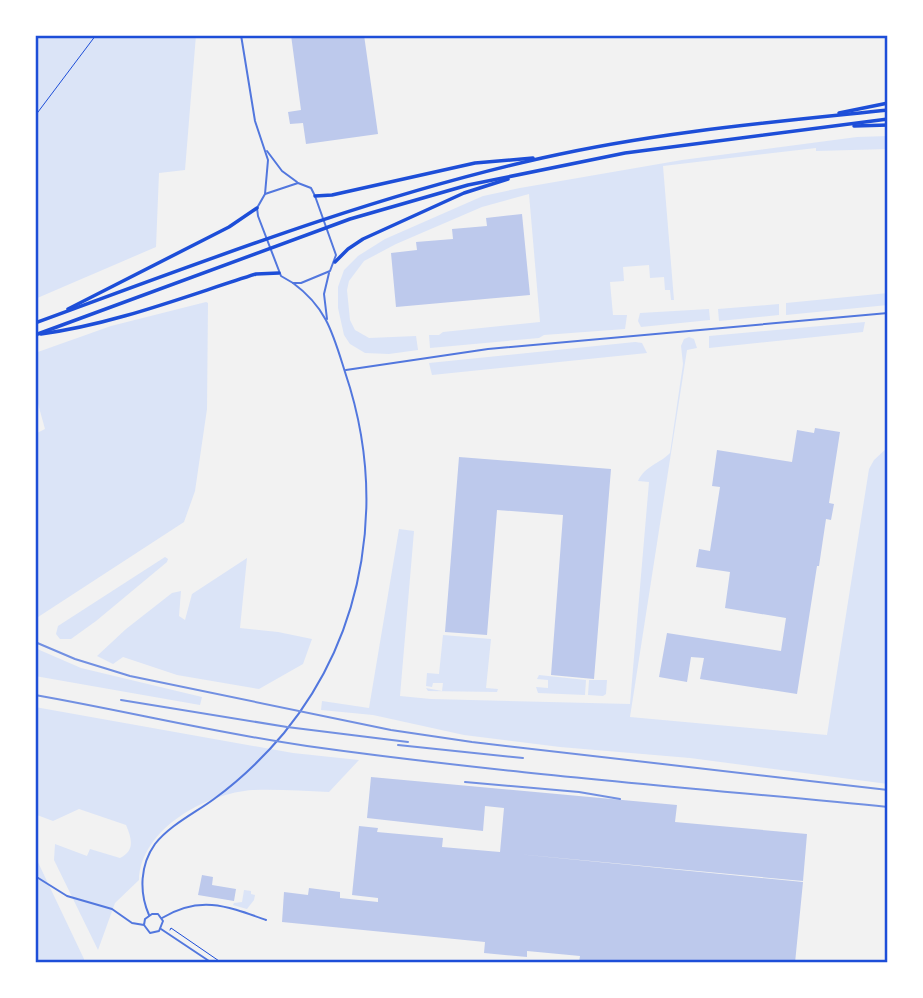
<svg xmlns="http://www.w3.org/2000/svg" width="923" height="998" font-family="Quicksand,sans-serif">
  <rect width="100%" height="100%" fill="#f2f2f2"/>
  <!-- green -->
  <g fill="#dbe4f7">
    <path d="M35 35H196L185 170 159 173 156 247 35 299Z"/>
    <path d="M888 136V149L816 151V148L663 166 674 300H671L670 290H665L664 277 650 278 649 265 623 267 624 281 610 282 613 315H627L625 329 544 335 539 338 430 348 429 335H439L443 332 540 322 529 194 482 207 396 244 364 261 349 281 347 290 350 320 355 330 369 338 416 336 418 350 389 354 365 353 350 344 344 335 338 308V287L344 270 358 256 385 239 483 196 520 188 682 160 857 137Z"/>
    <path d="M888 293V305L786 315V303Z"/>
    <path d="M206 302 208 303 207 409 195 491 184 522 35 619V434L45 429 35 393V353L111 326Z"/>
    <path d="M779 304V315L719 321 718 309Z"/>
    <path d="M709 309 710 320 641 327 638 321 640 313Z"/>
    <path d="M865 322 863 332 709 348V336Z"/>
    <path d="M689 337 694 339 697 348 687 350 630 717 827 735 869 469 874 460 888 447V784L690 758 560 747 464 735 373 715 321 710 322 701 369 708 399 529 414 531 400 696 431 699 630 704 649 482 638 481C645 466 659 464 670 453L683 364 681 346 684 339Z"/>
    <path d="M635 342 642 343 647 353 432 375 429 363Z"/>
    <path d="M165 557 168 559 167 562 96 621 71 639H60L56 634 58 626Z"/>
    <path d="M247 558 240 628 278 632 312 639 303 664 259 689 177 675 123 657 113 664 97 656 126 629 172 593 181 591 179 616 185 620 192 594Z"/>
    <path d="M443 635 491 639 486 688 498 689 497 692 428 691 426 688 442 691 443 683H433L432 687 426 686 427 673 439 674Z"/>
    <path d="M35 648 81 668 202 697 200 705 35 676Z"/>
    <path d="M539 675 586 680 585 695 538 693 536 687 548 688V680L537 679Z"/>
    <path d="M589 680H607L606 694 603 696 588 695Z"/>
    <path d="M35 707 293 753 359 760 329 792C304 791 278 789 253 790 207 793 141 828 139 880L115 903 98 950 54 860 55 844 87 856 90 849 120 858C135 851 132 839 126 825L79 809 53 821 37 815 35 811Z"/>
    <path d="M35 856 84 959V963H35Z"/>
    <path d="M244 890 251 891V894L255 895 254 900 247 909 233 905 234 903 242 902Z"/>
  </g>
  <!-- building -->
  <g fill="#bdc9ec">
    <path d="M291 35H364L378 134 306 144 303 123 290 124 288 112 301 110Z"/>
    <path d="M522 214 530 295 396 307 391 253 417 250 416 242 453 239 452 229 487 226 486 218Z"/>
    <path d="M815 428 840 432 829 503 834 504 831 520 826 519 819 566H817L797 694 700 679 704 658 691 657 687 682 659 677 667 633 781 651 786 618 725 608 730 572 696 567 699 549 710 551 720 487 712 486 717 450 792 462 797 430 814 433Z"/>
    <path d="M459 457 611 469 594 679 551 675 563 515 497 510 487 635 445 632Z"/>
    <path d="M371 777 677 805 675 822 807 834 803 881 517 854 803 882 795 963H643L618 960V963H589L579 962 580 956 527 951V957L484 953 485 942 282 922 284 892 308 895 309 888 340 892V898L378 902V898L352 895 359 826 378 828 377 832 443 838 442 847 500 852 504 808 485 806 483 831 367 818Z"/>
    <path d="M202 875 213 877 212 885 236 889 234 901 198 895Z"/>
  </g>
  <g fill="none" stroke-linecap="round" stroke-linejoin="round">
    <!-- path -->
    <g stroke="#1d4ed8" stroke-width="1">
      <path d="M35 116 96 35"/>
      <path d="M170 930 171 928 222 963"/>
    </g>
    <!-- minor -->
    <g stroke="#5277de" stroke-width="2">
      <path d="M241 35 255 121 268 160 265 194"/>
      <path d="M267 151 282 171 297 182"/>
      <path d="M298 183 311 188 315 196 336 255 330 271 301 283H293L281 276 258 216 257 208 265 194Z"/>
      <path d="M327 319 324 294 329 273"/>
      <path d="M346 370 488 349 888 313"/>
      <path d="M35 876 67 896 112 909 132 923 144 925 150 933 159 931 163 921 158 914H152L145 919 144 925"/>
      <path d="M149 915C139 892 140 865 155 844 170 825 195 813 214 799 240 780 263 758 284 733 367 631 387 496 345 372 333 334 327 308 293 283"/>
      <path d="M162 918C200 895 227 906 266 920"/>
      <path d="M161 929 212 963"/>
    </g>
    <!-- trunk -->
    <g stroke="#1d4ed8" stroke-width="3.5">
      <path d="M839 113 888 103"/>
      <path d="M854 126 888 125"/>
      <path d="M315 196 332 195 475 163 533 158"/>
      <path d="M335 262 348 249 363 239 464 193 508 179"/>
      <path d="M68 309 229 227 257 208"/>
      <path d="M35 323C202 262 368 197 542 158 656 132 773 122 888 110"/>
      <path d="M41 334C115 324 186 296 256 274L279 273"/>
      <path d="M35 335 350 219 468 185 625 153 888 119"/>
    </g>
    <!-- rail -->
    <g stroke="#7290e2" stroke-width="2">
      <path d="M35 642 75 659 130 676 391 730 472 742 888 790"/>
      <path d="M35 695C126 711 216 733 307 746 499 773 694 788 888 807"/>
      <path d="M121 700 287 727 408 742"/>
      <path d="M398 745 523 758"/>
      <path d="M465 782 579 792 620 799"/>
    </g>
  </g>
  <!-- border -->
  <rect width="923" height="998" fill="none" stroke="#ffffff" stroke-width="74"/>
  <rect x="37" y="37" width="849" height="924" fill="none" stroke="#1d4ed8" stroke-width="2.5"/>
</svg>
